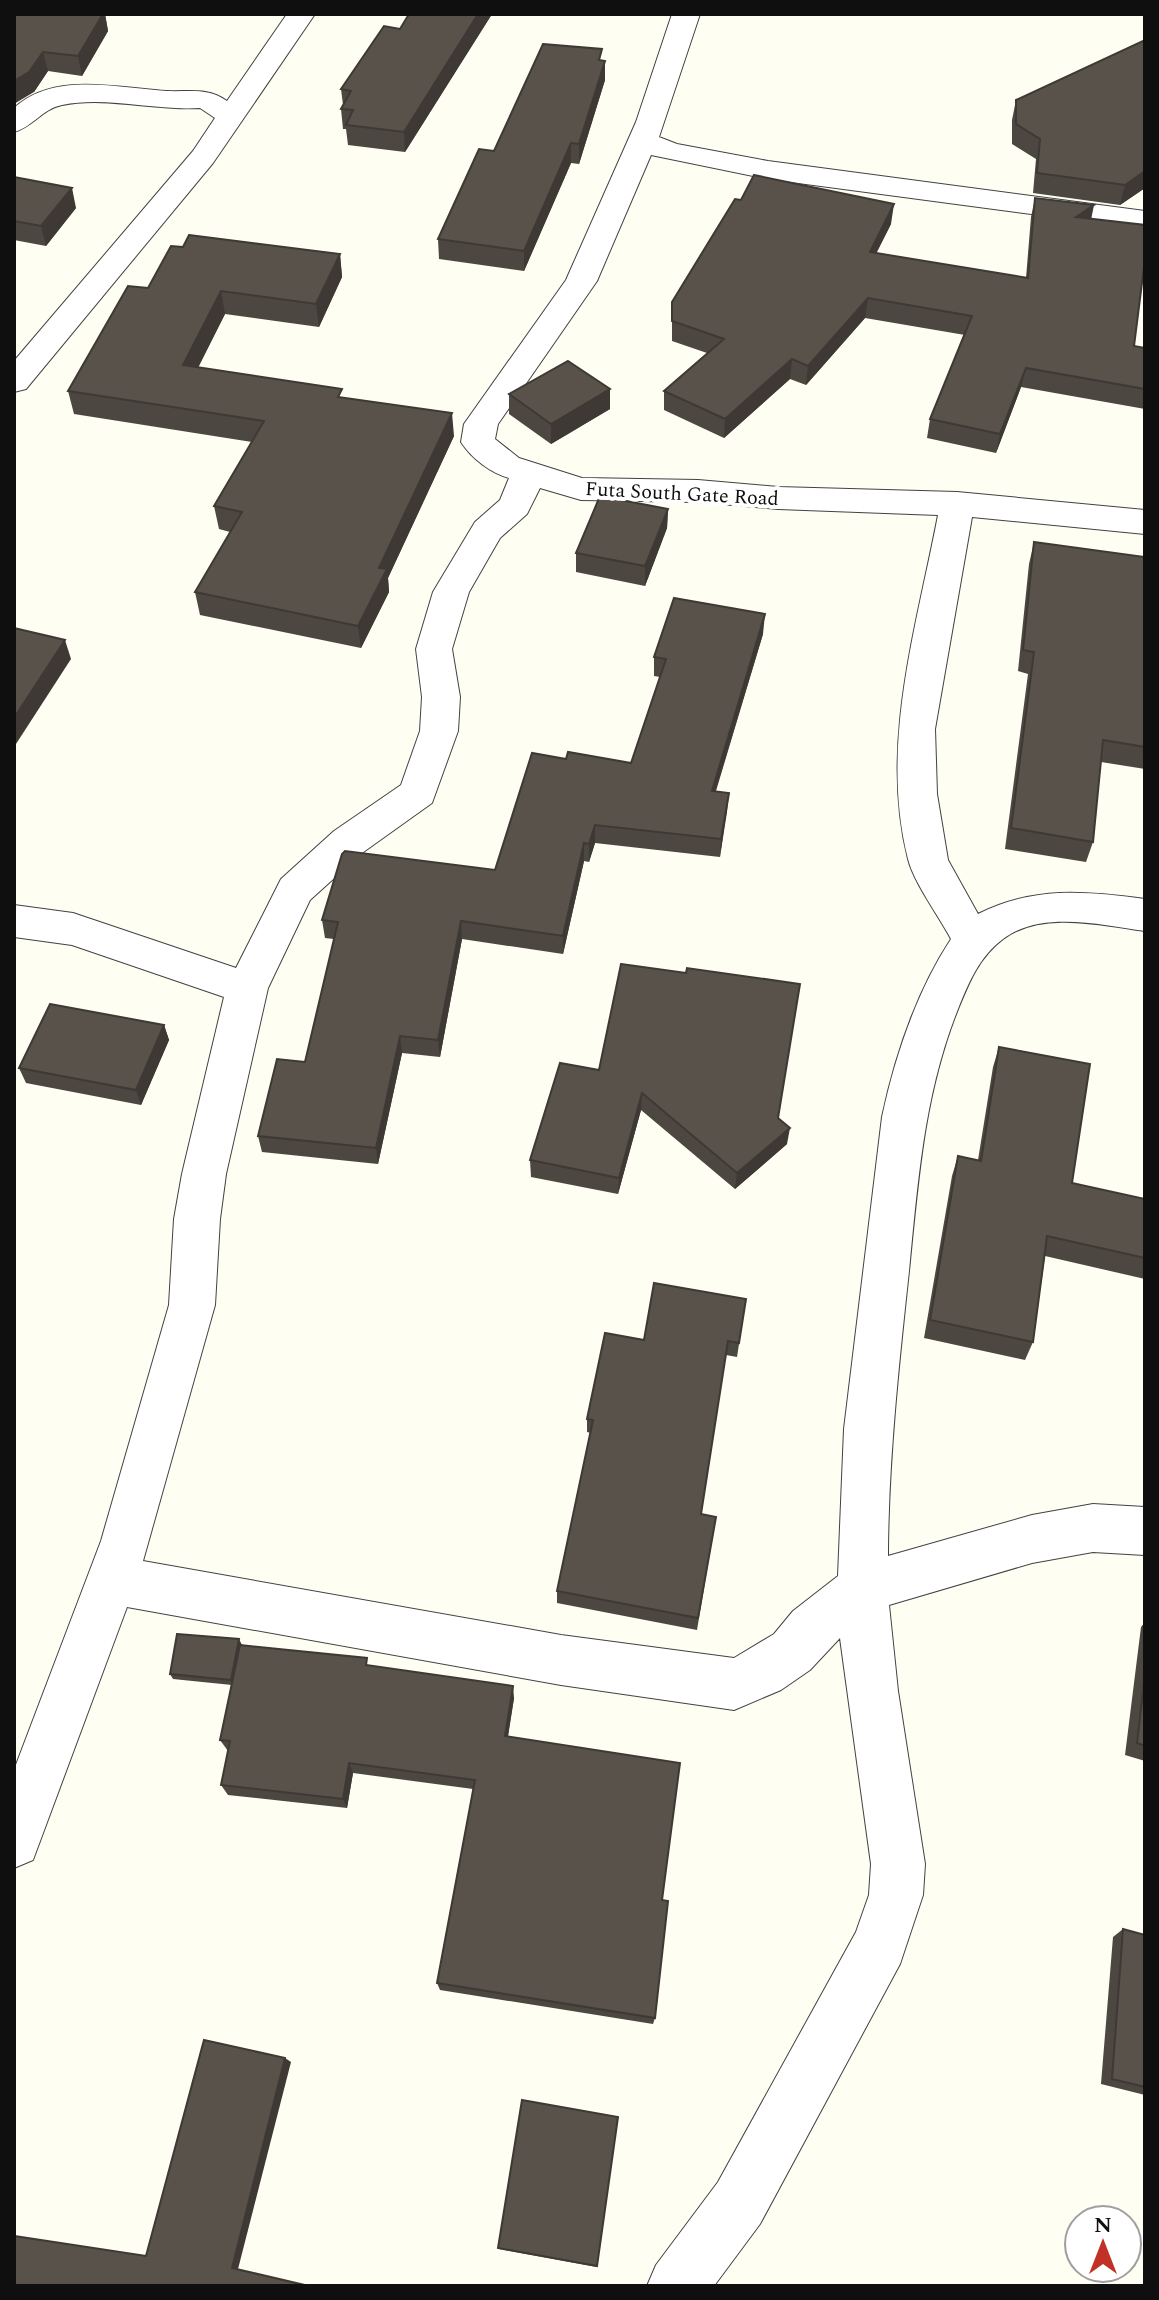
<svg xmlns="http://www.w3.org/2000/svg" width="1159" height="2300" font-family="Spectral,serif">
  <rect width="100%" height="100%" fill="#fffef2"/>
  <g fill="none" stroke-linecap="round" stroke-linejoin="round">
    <defs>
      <g id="minor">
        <path d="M287 14H315L213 163 26 389 14 392V361L193 151 215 118 200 108C154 111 107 96 62 105 42 109 33 127 14 132V108C54 71 118 88 167 91 189 92 208 87 227 101Z"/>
        <path d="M672 14H700L659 137 677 144 768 161 1145 211V229L768 179 651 155 597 281 498 424 495 439 519 458 582 478 698 480 778 487 957 492 1145 510V534L972 517 935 729 937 794 948 860 978 914C1033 886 1086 891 1145 899V931C1102 925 1041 910 1003 939 979 957 969 982 958 1009 924 1094 918 1180 909 1271 899 1363 889 1455 888 1549V1556L1032 1515 1093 1504 1145 1507V1555L1093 1552 1032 1563 889 1605 898 1691 925 1864 923 1895 900 1964 760 2224 714 2286H647L656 2265 718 2182 856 1932 869 1895 871 1864 840 1638 810 1670 781 1690 734 1710 561 1685 127 1607 33 1860 14 1868V1770L101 1541 169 1305 174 1219 182 1174 224 997 72 945 14 937V905L73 913 236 968 281 879 334 831 401 785 420 731 422 697 416 649 433 592 475 522 500 500 509 478C491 473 472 459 461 442L464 424 566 280 636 122ZM540 488 581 500 698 502 778 509 938 515C917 626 879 745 908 859 914 883 939 916 951 939 917 991 895 1056 882 1117L844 1429 838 1576 793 1611 774 1634 734 1658 561 1635 143 1561 215 1305 220 1219 226 1174 268 988 310 900 362 853 432 803 458 731 460 697 452 649 469 592 500 538 527 514Z"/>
      </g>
    </defs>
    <!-- minor casing -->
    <use href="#minor" stroke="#424242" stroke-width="2"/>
    <!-- minor -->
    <use href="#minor" fill="#fff" fill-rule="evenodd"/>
  </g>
  <!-- wall -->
  <g fill="#4c4740">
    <path d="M14 14H105L108 31 82 76 48 71 34 92Z"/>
    <path d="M409 14H492L405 152 348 145 346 129H343L341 109 343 105 341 89 400 29Z"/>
    <path d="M1145 40V188L1120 205 1033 193 1036 159 1012 144V120L1016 100Z"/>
    <path d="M602 60 605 61V80L579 164 571 163 524 271 439 259 438 239 494 151Z"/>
    <path d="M14 177 76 208 46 246 14 240Z"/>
    <path d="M1035 198 1091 219 1134 346 1145 348V409L1021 387 996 453 927 438 930 419 965 335 865 318 806 385 790 379 724 438 664 410V391L707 353 672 341V302L891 224 876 253 1026 278 1031 217Z"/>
    <path d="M183 247 340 254 342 277 319 327 225 314 198 367 343 398 454 436 388 578 389 592 361 648 200 615 195 592 230 532 219 529 214 506 252 442 74 414 68 391 148 288Z"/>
    <path d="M610 389V409L551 444 509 414V394Z"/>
    <path d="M668 509 667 528 645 586 576 572V553Z"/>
    <path d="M1034 542 1145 557V769L1101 762 1093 842 1086 862 1005 849 1028 674 1018 671 1029 564Z"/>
    <path d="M763 634 716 791 729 793 720 857 595 843 589 862 584 861 563 954 462 939 440 1057 402 1053 378 1164 262 1152 258 1136 305 1062 334 939 325 938 322 920 495 870 566 759 631 763 660 677 654 676V657Z"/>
    <path d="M164 1025 169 1040 141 1105 26 1083 19 1068Z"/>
    <path d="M999 1047 1072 1183 1145 1199V1279L1045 1256 1033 1342 1025 1360 924 1338 952 1176 958 1156 978 1160 993 1067Z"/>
    <path d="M599 1070 778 1118 787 1144 735 1189 641 1110 618 1194 531 1177 530 1160Z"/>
    <path d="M746 1299 737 1357 726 1355 701 1514 716 1517 697 1630 557 1603V1591L591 1433 587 1432V1419L644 1340Z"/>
    <path d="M1145 1622V1761L1125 1755 1141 1627Z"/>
    <path d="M242 1645 369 1665 514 1698 508 1737 662 1900 655 2018 653 2024 440 1990 437 1983 473 1789 353 1773 347 1808 228 1795 221 1785 228 1751 220 1740 232 1685 173 1679 170 1674Z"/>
    <path d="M1123 1929 1145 1935V2095L1101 2084 1113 1937Z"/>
    <path d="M618 2117 597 2267 499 2249 498 2248Z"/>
  </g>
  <!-- shaded-wall -->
  <g fill="#3e3934">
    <path d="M103 14H105L108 31 82 76 78 56Z"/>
    <path d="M478 14H492L405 152 404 132Z"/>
    <path d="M43 52 48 71 34 92 14 104V81Z"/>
    <path d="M605 61V80L579 164V144Z"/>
    <path d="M571 143V163L524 271V251Z"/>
    <path d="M1145 171V188L1120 205 1125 185Z"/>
    <path d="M72 188 76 208 46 246 41 226Z"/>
    <path d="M894 204 891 224 867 272 870 252Z"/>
    <path d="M1094 205 1090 225 1076 217Z"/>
    <path d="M340 254 342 277 319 327 316 304Z"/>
    <path d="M221 291 225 314 188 388 183 365Z"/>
    <path d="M868 298 865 318 806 385 808 366Z"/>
    <path d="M792 359 790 379 724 438 725 419Z"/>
    <path d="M1026 368 1021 387 996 453 1000 434Z"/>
    <path d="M610 389V409L551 444V424Z"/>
    <path d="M452 413 454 436 388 578 389 592 361 648 358 626 379 568Z"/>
    <path d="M668 509 667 528 645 586V566Z"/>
    <path d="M765 614 763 634 710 809 712 791Z"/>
    <path d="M65 640 71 659 16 744 14 738V718Z"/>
    <path d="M729 793 727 812 720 857 721 839Z"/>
    <path d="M595 825V843L589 862V844Z"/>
    <path d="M584 843V861L563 954V936Z"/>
    <path d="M461 921 462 939 440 1057 438 1040Z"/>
    <path d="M164 1025 169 1040 141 1105 136 1090Z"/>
    <path d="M400 1036 402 1053 378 1164 376 1148Z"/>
    <path d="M642 1093 641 1110 618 1194 619 1178Z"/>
    <path d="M790 1128 787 1144 735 1189 737 1173Z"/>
    <path d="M239 1639 242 1645 234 1685 231 1680Z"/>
    <path d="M513 1686 514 1698 506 1747 505 1736Z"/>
    <path d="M349 1763 353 1773 347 1808 343 1799Z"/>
    <path d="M285 2058 291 2062 238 2269 232 2268Z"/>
  </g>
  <!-- building -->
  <g fill="#58524b" stroke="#3e3934" stroke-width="2">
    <path d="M14 14H103L78 56 43 52 29 72 14 81Z"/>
    <path d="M409 14H478L404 132 346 125 353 110 341 109 351 91 341 89 384 26 400 29Z"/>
    <path d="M1145 40V171L1125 185 1037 173 1040 139 1016 124V100Z"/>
    <path d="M543 44 602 49 599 60 605 61 579 144 571 143 524 251 438 239 479 149 494 151Z"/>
    <path d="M754 175 894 204 870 252 1028 278 1035 198 1094 205 1076 217 1145 225V259L1134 346 1145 348V389L1026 368 1000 434 930 419 972 316 868 298 808 366 792 359 725 419 664 391 724 339 672 321V302L735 199 741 200Z"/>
    <path d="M14 177 72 188 41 226 14 221Z"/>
    <path d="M189 235 340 254 316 304 221 291 183 365 342 389 338 397 452 413 379 568 387 569 358 626 195 592 242 512 214 506 264 421 68 391 128 286 148 288 171 246 183 247Z"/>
    <path d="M568 361 610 389 551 424 509 394Z"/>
    <path d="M600 496 668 509 645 566 576 553Z"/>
    <path d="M1034 542 1145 557V747L1103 740 1093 842 1011 828 1034 652 1023 650Z"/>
    <path d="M674 598 765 614 712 791 729 793 721 839 595 825 589 844 584 843 563 936 461 921 438 1040 400 1036 376 1148 258 1136 277 1059 305 1062 338 922 322 920 342 854 345 851 495 870 532 753 566 759 568 752 631 763 666 659 654 657Z"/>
    <path d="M14 628 65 640 14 718Z"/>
    <path d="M621 964 686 973 687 968 800 984 778 1118 790 1128 737 1173 642 1093 619 1178 530 1160 560 1063 599 1070Z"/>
    <path d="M50 1004 164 1025 136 1090 19 1068Z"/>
    <path d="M999 1047 1090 1064 1072 1183 1145 1199V1258L1047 1236 1033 1342 930 1320 958 1156 981 1161Z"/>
    <path d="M654 1283 746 1299 739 1343 728 1341 701 1514 716 1517 698 1618 557 1591 593 1420 587 1419 605 1333 644 1340Z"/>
    <path d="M177 1634 239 1639 231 1680 170 1674Z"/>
    <path d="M240 1645 367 1658 366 1665 513 1686 505 1736 680 1763 662 1900 668 1901 655 2018 437 1983 475 1780 349 1763 343 1799 221 1785 230 1741 220 1740Z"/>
    <path d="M1145 1674V1746L1137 1743Z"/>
    <path d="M1123 1929 1145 1935V2087L1112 2079Z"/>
    <path d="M204 2040 285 2058 232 2268 309 2286H14V2236L146 2256Z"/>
    <path d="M522 2100 618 2117 597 2266 498 2248Z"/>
  </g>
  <g text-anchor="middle" stroke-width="8" stroke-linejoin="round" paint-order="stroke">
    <!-- far-street labels -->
    <g font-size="20" fill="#0f0f0f" stroke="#fff">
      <text transform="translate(682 493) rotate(3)" y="7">Futa South Gate Road</text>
    </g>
  </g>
  <!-- border -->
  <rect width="1159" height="2300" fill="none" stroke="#0f0f0f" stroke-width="32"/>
  <!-- north arrow -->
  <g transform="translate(1103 2244)"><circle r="38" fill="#ffffff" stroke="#9f9f9f" stroke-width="2"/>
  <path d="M0-6L14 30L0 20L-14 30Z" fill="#c13126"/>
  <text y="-12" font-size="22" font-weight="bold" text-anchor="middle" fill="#0f0f0f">N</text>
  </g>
</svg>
